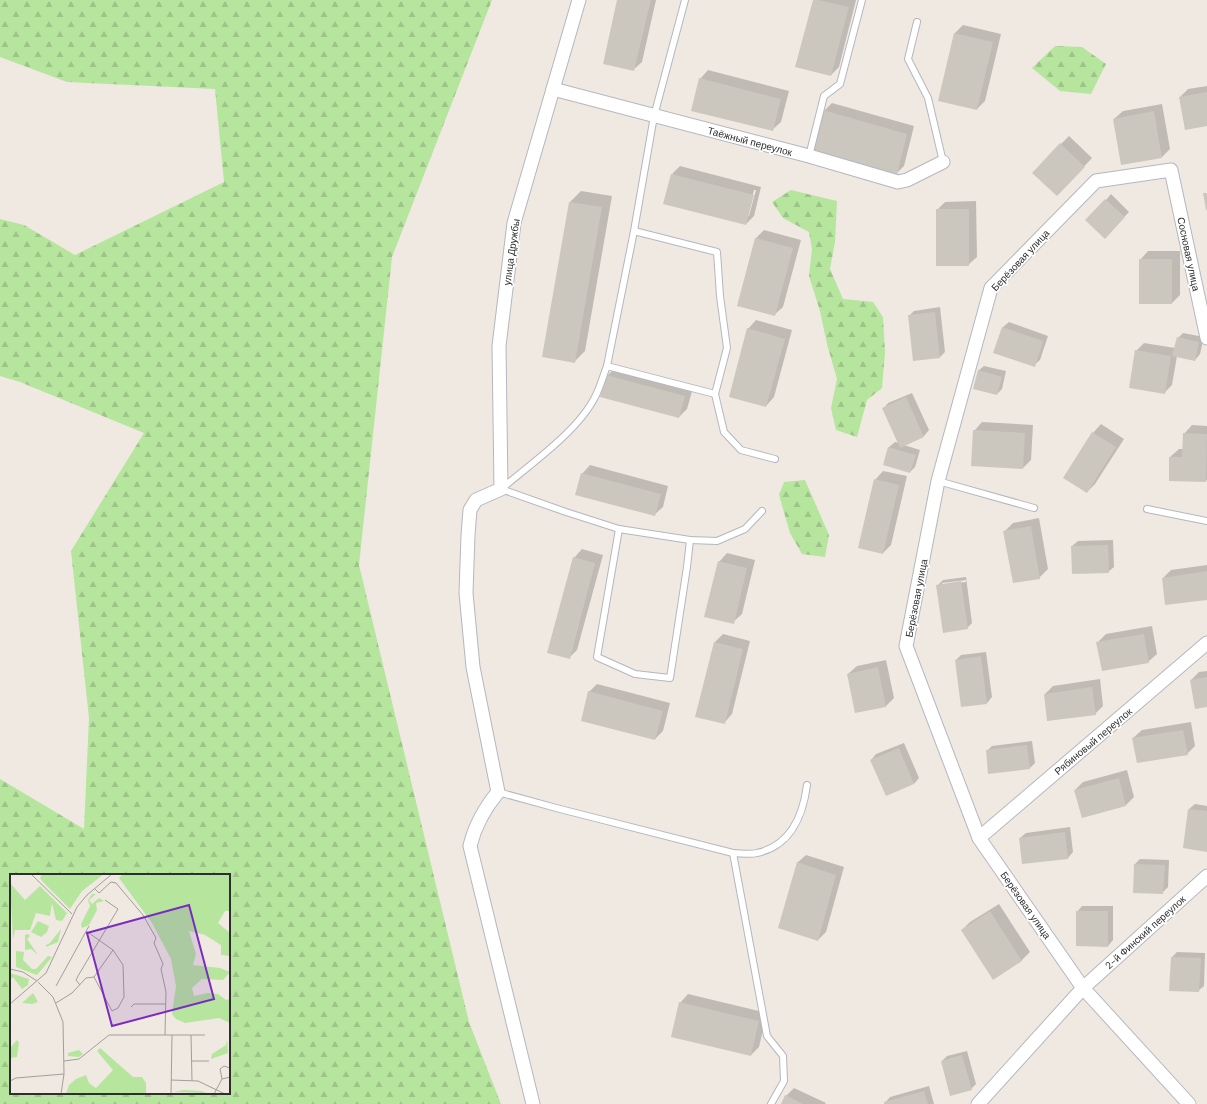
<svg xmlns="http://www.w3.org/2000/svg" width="1207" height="1104" font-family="'DM Sans',sans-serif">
  <defs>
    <pattern id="forest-firs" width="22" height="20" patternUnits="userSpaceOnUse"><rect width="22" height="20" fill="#b6e59e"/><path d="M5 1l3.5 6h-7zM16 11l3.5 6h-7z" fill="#9dc588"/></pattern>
  </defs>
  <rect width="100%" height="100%" fill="#efe9e1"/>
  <!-- forest -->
  <g fill="url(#forest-firs)" fill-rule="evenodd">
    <path d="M0 0H492L392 257 359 565 469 1022 501 1104H0V779L84 829 89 718 71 551 144 433 20 382 0 376V219L24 225 75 255 224 182 215 89 67 82 0 57ZM11 875H229V1093H11Z"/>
    <path d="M1055 46 1082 47 1106 64 1091 94 1060 91 1032 68Z"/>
    <path d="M791 190 837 201 835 242 830 269 843 299 873 302 883 317 885 353 882 388 867 400 857 437 836 430 831 408 837 379 827 344 820 311 809 276 812 249 809 232 783 218 772 202Z"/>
    <path d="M805 480 829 535 825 557 802 554 790 533 779 495 784 482Z"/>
  </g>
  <!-- shadow -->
  <g fill="#0003" fill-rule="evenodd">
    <path d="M618 0H656L642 62 633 70Z"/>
    <path d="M814 0H856L839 67 831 75Z"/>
    <path d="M963 25 1001 34 985 101 977 109 955 33Z"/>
    <path d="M708 70 789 91 781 122 772 130 700 79Z"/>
    <path d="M1207 86V125L1180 97 1188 89Z"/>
    <path d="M832 103 914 126 904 166 896 174 824 111Z"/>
    <path d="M1162 104 1170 149 1162 157 1114 119 1123 111Z"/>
    <path d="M1069 136 1092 158 1057 195 1061 144Z"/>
    <path d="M680 166 761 187 754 216 746 224 672 174ZM754 190H756L749 216H747Z"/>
    <path d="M581 191 612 196 585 351 574 362 543 356 570 202Z"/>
    <path d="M1111 194 1129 212 1110 232 1106 200Z"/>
    <path d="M976 201 977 257 968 265 937 210 945 202Z"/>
    <path d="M764 230 801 240 783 307 774 315 756 238Z"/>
    <path d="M1148 251H1180V295L1172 303 1140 260Z"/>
    <path d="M940 307 945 352 940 357 909 316 914 311Z"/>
    <path d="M756 320 792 330 774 397 766 406 748 329Z"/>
    <path d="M1009 322 1048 336 1040 360 1034 365 995 352 1003 327Z"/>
    <path d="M1183 333 1204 337 1200 354 1195 360 1177 356 1172 385 1164 393 1136 351 1144 343 1175 348 1178 338Z"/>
    <path d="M984 366 1006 371 1002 389 997 394 978 371Z"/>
    <path d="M615 368 693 388 687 409 679 417 607 376Z"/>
    <path d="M912 393 929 430 924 436 904 445 920 450 915 467 910 472 889 447 895 442 899 443 883 409 888 403Z"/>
    <path d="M982 422 1033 425 1031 460 1023 468 974 431Z"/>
    <path d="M1101 424 1124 439 1095 484 1087 492 1064 477 1093 433Z"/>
    <path d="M1192 425 1207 426V480L1205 481 1170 457 1179 449H1183L1184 434Z"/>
    <path d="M590 465 668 486 663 507 654 515 582 474Z"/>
    <path d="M883 471 907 476 891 545 883 553 875 480Z"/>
    <path d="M1039 518 1048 569 1039 578 1005 531 1013 523Z"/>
    <path d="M1113 540 1114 567 1108 572 1072 546 1078 541Z"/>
    <path d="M582 549 603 555 577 650 569 658 574 558Z"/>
    <path d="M727 553 755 560 742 614 733 622 719 562Z"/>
    <path d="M1207 565V599L1163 578 1171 570Z"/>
    <path d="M966 577 972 623 967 628 938 585 943 580ZM966 580V582L942 585V583Z"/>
    <path d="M1152 626 1157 654 1148 662 1098 642 1106 634Z"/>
    <path d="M723 634 750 641 732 714 724 723 715 642Z"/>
    <path d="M986 652 992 697 987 703 956 660 961 655Z"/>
    <path d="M886 660 894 698 886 706 848 674 857 666Z"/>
    <path d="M1207 671V706L1191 680 1199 672Z"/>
    <path d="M1100 679 1103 706 1095 714 1045 694 1053 686Z"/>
    <path d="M597 684 670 703 663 731 655 739 589 692Z"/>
    <path d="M1191 722 1195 746 1187 754 1133 738 1142 730Z"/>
    <path d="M1032 741 1035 763 1030 768 987 751 992 746Z"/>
    <path d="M904 743 919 778 914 784 871 760 876 754Z"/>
    <path d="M1127 770 1134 797 1126 805 1082 817 1075 790 1083 782Z"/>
    <path d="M1195 804 1207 806V851L1189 809Z"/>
    <path d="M1070 827 1073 852 1068 858 1020 838 1026 833Z"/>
    <path d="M806 855 844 867 826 932 818 940 797 863Z"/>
    <path d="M1140 859 1169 860 1168 887 1162 893 1135 864Z"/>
    <path d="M999 904 1030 952 1022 960 993 978 962 930 970 922Z"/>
    <path d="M1082 906H1113V940L1108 946 1077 912Z"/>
    <path d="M1177 952 1205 953 1204 986 1198 991 1172 957Z"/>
    <path d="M688 994 767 1013 759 1047 751 1055 680 1003Z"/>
    <path d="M967 1051 976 1084 971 1089 942 1061 947 1056Z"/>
    <path d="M929 1086 934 1104H885V1103L890 1097Z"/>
    <path d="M794 1088 826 1103 825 1104H782L786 1096Z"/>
  </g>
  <!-- building -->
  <g fill="#cbc7bf">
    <path d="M617 0H651L634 71 603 64Z"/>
    <path d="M813 0H818L849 7 831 76 795 67Z"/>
    <path d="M954 33 993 42 977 110 938 101Z"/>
    <path d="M699 78 781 99 773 131 691 111Z"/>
    <path d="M1207 92V126L1185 130 1179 97Z"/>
    <path d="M823 110 907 134 897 175 812 151Z"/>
    <path d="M1154 111 1162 158 1121 165 1113 119Z"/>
    <path d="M1060 143 1085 167 1057 196 1032 173Z"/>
    <path d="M671 174 754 195 746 225 663 204Z"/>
    <path d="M1203 193H1207V210H1206Z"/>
    <path d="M1105 199 1125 217 1105 239 1085 220Z"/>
    <path d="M569 202 602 207 575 363 542 357Z"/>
    <rect x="936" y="209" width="33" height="57"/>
    <path d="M755 238 793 248 775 316 737 306Z"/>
    <rect x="1139" y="259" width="33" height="45"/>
    <path d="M935 312 940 358 913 361 908 315Z"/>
    <path d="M1002 327 1043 341 1035 367 993 353Z"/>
    <path d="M747 328 785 339 766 407 729 397Z"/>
    <path d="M1177 337 1199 342 1195 361 1172 356Z"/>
    <path d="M1135 350 1171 356 1165 394 1129 388Z"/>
    <path d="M978 370 1002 377 997 395 973 389Z"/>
    <path d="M606 375 685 396 679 418 600 397Z"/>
    <path d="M906 397 924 437 900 448 882 408Z"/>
    <path d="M973 430 1025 433 1023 469 971 466Z"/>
    <path d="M1092 432 1116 447 1087 493 1063 478Z"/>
    <path d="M1183 433 1207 434 1206 482 1169 481V457H1182Z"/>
    <path d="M888 447 916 455 910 473 883 465Z"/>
    <path d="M581 473 661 494 655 516 575 495Z"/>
    <path d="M874 479 899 485 883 554 858 548Z"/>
    <path d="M1031 526 1040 579 1013 583 1003 531Z"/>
    <path d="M1108 545 1109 573 1072 574 1071 546Z"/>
    <path d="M573 557 595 563 570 659 547 653Z"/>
    <path d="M718 561 747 568 734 624 704 617Z"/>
    <path d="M1207 571V600L1165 605 1162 578Z"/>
    <path d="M961 581 968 629 943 633 936 585Z"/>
    <path d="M1144 634 1149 663 1102 671 1096 642Z"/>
    <path d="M714 642 743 649 725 724 695 717Z"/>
    <path d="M981 656 987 704 961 707 955 660Z"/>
    <path d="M878 667 886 707 855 713 847 674Z"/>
    <path d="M1207 677V707L1195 709 1190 680Z"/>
    <path d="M1092 687 1096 715 1047 721 1044 694Z"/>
    <path d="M588 691 663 711 655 740 581 721Z"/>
    <path d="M1183 730 1188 755 1137 763 1132 738Z"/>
    <path d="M1027 745 1030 769 988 774 986 750Z"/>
    <path d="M899 748 914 784 886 796 870 760Z"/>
    <path d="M1119 778 1126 806 1082 818 1074 790Z"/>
    <path d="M1188 809 1207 811V852L1183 848Z"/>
    <path d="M1065 832 1068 859 1022 864 1019 838Z"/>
    <path d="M797 862 836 875 818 941 778 928Z"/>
    <path d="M1134 864 1165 865 1163 894 1133 893Z"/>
    <path d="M990 911 1022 961 993 980 961 930Z"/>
    <path d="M1076 911H1108V947L1076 946Z"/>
    <path d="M1171 957 1201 958 1199 992 1169 991Z"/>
    <path d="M679 1002 759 1021 751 1056 671 1037Z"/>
    <path d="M962 1055 972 1090 950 1096 941 1061Z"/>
    <path d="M924 1091 928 1104H884V1102Z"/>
    <path d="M785 1095 803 1104H781Z"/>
  </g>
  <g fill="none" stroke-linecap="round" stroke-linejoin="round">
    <defs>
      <g id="lane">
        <path d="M917 22 908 59 928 98 943 162"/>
        <path d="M809 156 824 96 840 84 862 0"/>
        <path d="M634 231 717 252 720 296 727 348 715 394 607 366 634 231 654 116 685 0"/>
        <path d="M715 394 724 432 741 450 775 459"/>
        <path d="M938 481 1034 508"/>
        <path d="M501 489 566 512 619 529 690 540 717 541 745 529 762 511"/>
        <path d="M501 489C531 464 578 431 595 397 600 388 603 376 607 366"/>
        <path d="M1147 509 1207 521"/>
        <path d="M619 529 597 657 635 674 670 678 687 567 690 540"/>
        <path d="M498 792 560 809 733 853C740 853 750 855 757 853 790 846 803 816 807 785"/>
        <path d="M733 853 767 1036 783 1056 784 1081 771 1104"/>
      </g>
      <g id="street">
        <path d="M553 89 809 156 898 182 907 180 943 162"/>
        <path d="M979 838 1207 643"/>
        <path d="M533 1104 470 846C475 825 484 809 498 792L473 667 466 593 468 535 470 510 476 500 501 489 499 346 514 223 579 0"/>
        <path d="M978 1104 1083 988 1207 876"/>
        <path d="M1189 1104 1083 988 979 838 906 646 938 481 991 288 1096 181 1171 170 1207 338"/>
      </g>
    </defs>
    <!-- lane casing -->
    <use href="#lane" stroke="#b4b7c1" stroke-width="8"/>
    <!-- street casing -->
    <use href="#street" stroke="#b4b7c1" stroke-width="15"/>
    <!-- lane -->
    <use href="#lane" stroke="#fff" stroke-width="6"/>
    <!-- street -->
    <use href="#street" stroke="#fff" stroke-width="13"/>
  </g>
  <g text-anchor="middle" stroke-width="3.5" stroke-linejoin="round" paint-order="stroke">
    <!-- street labels -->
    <g font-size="10" fill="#2e2e2e" stroke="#fff">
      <text transform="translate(750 141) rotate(15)" y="4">Таёжный переулок</text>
      <text transform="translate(511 252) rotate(-82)" y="4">улица Дружбы</text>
      <text transform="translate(1189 254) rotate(78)" y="4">Сосновая улица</text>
      <text transform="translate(1020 260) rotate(-47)" y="4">Берёзовая улица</text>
      <text transform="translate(916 598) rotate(-79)" y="4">Берёзовая улица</text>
      <text transform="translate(1093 741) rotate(-40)" y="4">Рябиновый переулок</text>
      <text transform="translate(1026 905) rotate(55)" y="4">Берёзовая улица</text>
      <text transform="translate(1145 932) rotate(-42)" y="4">2-й Финский переулок</text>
    </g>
  </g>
  <!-- overview -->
  <g transform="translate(10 874)">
    <rect width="220" height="220" fill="#efe9e1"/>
    <path d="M32 0H94L72 17 60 35 33 8 30 4ZM113 0H220V37H215L208 49 220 59V82L211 81V71L195 61 179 57 186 80 183 91 210 94 220 98 213 106 192 105 182 114 184 122 197 119 208 120 216 126 220 125V149L209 144 175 149 166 145 162 140 166 112 161 85 142 49 109 4ZM0 9 15 26 30 12 57 39 52 47 46 46 42 29 40 42 26 39 20 56H5L3 65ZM82 20H86L79 26 82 30 89 24 94 27 86 29 87 36 79 51 72 54 71 50 80 32 78 26ZM28 47 39 52 37 58 31 63 21 58ZM51 55 48 68 36 73V71L40 69ZM18 60 20 62 17 65 28 81 21 75 15 76V61ZM6 77 14 78 13 86 22 95H26L38 82 42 83 27 101 6 93ZM0 99 19 105 18 111 12 115 3 103 0 106ZM23 119 28 128 22 130 12 129ZM7 166 9 169 7 183 0 184V174ZM217 166 218 179 201 185 202 180 216 171ZM90 174 123 203H132L136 209V220H56L59 211 66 205 76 201 79 209 86 214 103 196 87 177ZM69 176 73 180 69 183 58 182V179ZM174 216 191 217 197 219 163 218Z" fill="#b6e59e"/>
    <path fill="none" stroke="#a29e99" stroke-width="1" d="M21 0 62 40M85 15 89 19 101 8 106 9 133 41 146 64 144 69 153 90 151 95 156 118 155 161M76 57 103 76 113 91 114 123 108 134 102 137 84 103M0 95 13 98 27 107M84 103 103 76M28 108 43 123 53 148 54 200 51 220M70 111 66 106 68 102 108 35 95 26M46 112 79 52M46 129 62 119 76 104 84 103M0 130 36 99 67 33 77 21 102 0M121 133 124 130H156M181 161 182 207M54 187 69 185 99 161H195M182 187H199M212 205 210 195 214 192 220 194M161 206 188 207 215 220M0 207 6 204 54 200M161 220 162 161M204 220 212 205 220 203"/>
    <path fill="#7b2cbf" fill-opacity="0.15" stroke="#7b2cbf" stroke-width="2" d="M179 31 204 125 102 152 77 59Z"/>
    <rect width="220" height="220" fill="none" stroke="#2e2e2e" stroke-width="2"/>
  </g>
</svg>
